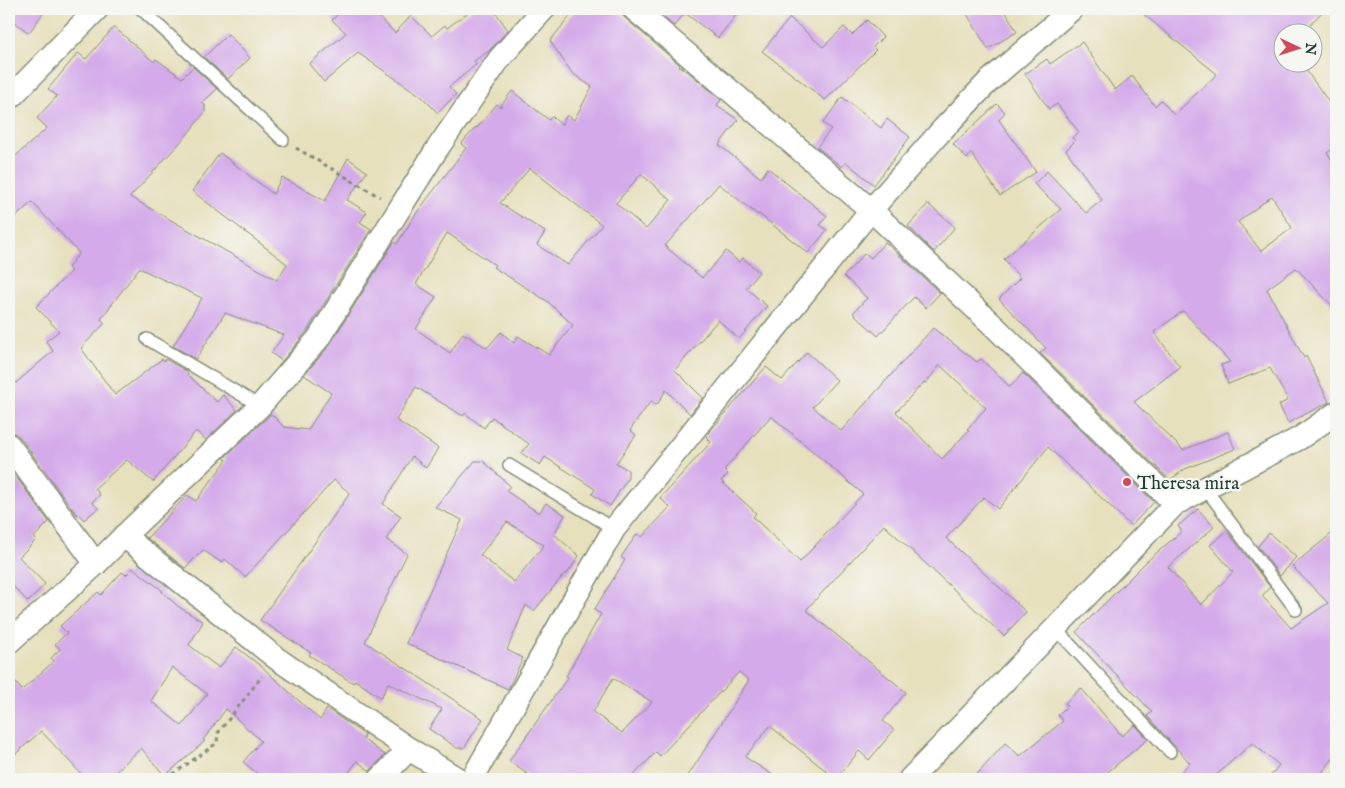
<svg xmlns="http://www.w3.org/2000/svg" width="1345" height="788" font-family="'IM FELL English',serif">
  <rect width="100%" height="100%" fill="#f6f6f2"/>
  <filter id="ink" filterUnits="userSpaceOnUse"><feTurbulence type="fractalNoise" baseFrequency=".02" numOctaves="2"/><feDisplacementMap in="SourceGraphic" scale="10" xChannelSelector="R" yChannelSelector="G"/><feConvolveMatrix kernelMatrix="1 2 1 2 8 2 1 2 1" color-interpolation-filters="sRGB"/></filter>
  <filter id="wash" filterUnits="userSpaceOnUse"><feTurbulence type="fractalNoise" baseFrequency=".0096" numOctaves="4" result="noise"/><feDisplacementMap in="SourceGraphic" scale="20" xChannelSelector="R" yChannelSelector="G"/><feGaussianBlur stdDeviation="1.12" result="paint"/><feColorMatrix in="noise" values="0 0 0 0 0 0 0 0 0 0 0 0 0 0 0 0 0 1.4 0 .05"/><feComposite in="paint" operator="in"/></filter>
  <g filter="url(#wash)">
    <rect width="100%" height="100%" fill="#e7e0bd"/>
    <g id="blocks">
      <!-- building -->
      <g fill="#d4aaea" fill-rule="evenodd">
        <path d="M9 9H46L29 33 9 18Z"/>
        <path d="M343 9H370L395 33 411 16 432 36 445 25 447 28 473 9H493L508 30 490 50 474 61 477 64 449 87 456 94 438 113 421 96 358 53 324 82 309 64 346 33 332 20Z"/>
        <path d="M576 9H616L626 19 680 65 679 66 693 76 721 100 717 105 738 120 719 145 761 178 768 168 827 216 820 225 827 230 808 253 759 214 758 215 719 184 665 246 702 278 726 251 739 262 743 258 759 272 746 288 767 306 739 339 718 320 675 370 703 398 690 414 666 390 657 405 651 401 630 430 636 435 616 463 628 470V478L610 506 592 494 595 489 545 457 540 465 521 453 529 444 492 417 484 428 465 413 463 416 416 387 396 420 438 448 426 468 412 456 383 504 401 516 386 539 407 554 365 642 396 662 483 719 464 748H457L429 729 442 709 388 683 381 698 355 680 353 683 309 655 311 653 260 620 350 493 334 480 245 577 225 559 222 563 203 550 185 568 147 538 187 495 196 501 227 460 224 458 271 414 284 427 308 430 331 393 304 375 329 346 394 242 397 244 415 215 466 148 461 144 476 127 477 128 497 104 500 107 512 91 549 120 552 116 561 125 567 115 574 120 592 87 572 73 550 41ZM530 168 602 225 568 265 537 245 545 232 500 203ZM641 174 671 200 646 229 616 203ZM447 233 495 265 493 267 547 301 573 325 549 355 518 336 514 343 501 332 487 348 463 333 450 353 416 329 436 297 416 284Z"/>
        <path d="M657 9H741L718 38 685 13 674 26 656 11Z"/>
        <path d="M964 9H1004L1017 32 988 49Z"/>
        <path d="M1137 9H1325L1303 32H1282V62H1306L1310 67 1306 70 1336 112V146L1327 153 1336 165V310L1296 268 1267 289 1304 358 1306 356 1329 402 1288 423 1279 405 1288 400 1270 368 1228 384 1221 365 1230 362 1183 311 1154 332 1180 367 1134 402 1183 450 1228 432 1235 449 1185 469 1170 480 1040 353 1046 348 999 299 1020 278 1004 259 1061 209 1034 184 1047 171 1086 213 1102 200 1066 150 1075 141 1072 138 1079 132 1057 104 1049 109 1025 74 1047 59 1050 64 1082 42 1115 90 1132 76 1155 106 1161 100 1174 115 1217 74ZM1272 196 1292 228 1261 251 1238 222Z"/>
        <path d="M790 18 823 47 844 27 852 35 867 20 883 37 873 47 876 50 825 100 762 51Z"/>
        <path d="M114 27 154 62 156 59 182 78 193 67 217 89 202 103 205 105V112L186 136 130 197 277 280 287 264 192 191 220 153 273 194 282 177 325 201 348 158 367 172 347 200 367 212 360 222 371 229 307 331 282 361 271 353 284 335 225 313 196 359 173 346 202 298 139 268 101 319 105 323 81 348 115 395 162 359 164 361 165 359 188 372 187 374 217 402 223 395 237 410 206 440 196 431 153 482 127 460 95 488 100 495 92 502 98 508 84 520 78 514 77 515 20 437 15 433 9 432V389L53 351 46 341 59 331 36 307 71 271 68 268 79 253 32 202 9 223V162L47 128 37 118 57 96 48 89 78 53 86 59Z"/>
        <path d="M228 34 250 58 228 79 204 57Z"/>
        <path d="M842 97 881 128 887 119 910 137 874 185 846 162 842 167 817 147 831 129 823 123Z"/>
        <path d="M997 104 1005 112 999 120 1036 172 1000 196 971 153 967 159 953 144Z"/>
        <path d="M928 204 955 227 934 252 908 226Z"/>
        <path d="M885 242 940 293 926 308 914 297 878 336 853 313 867 298 844 276 865 253 871 258Z"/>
        <path d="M933 328 977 362 981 359 1010 387 1023 373 1154 502 1131 526 1048 447 998 509 984 497 946 538 1026 612 1004 636 884 525 806 610 906 692 883 721 894 730 869 760 859 751 836 779 770 726 745 757 779 779H686L749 680 739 672 660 756 656 752 630 779H534L509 761 568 677 566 676 601 614 594 610 625 560 621 557 637 534 642 537 670 507 660 498 711 442 706 437 709 432 766 367 782 380 807 352 837 380 813 407 841 431ZM940 365 986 408 967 429 969 430 942 459 896 412 924 382 926 383ZM771 416 863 494 800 562 753 517 756 513 721 481 728 474 724 470ZM613 678 652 702 622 733 593 712Z"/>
        <path d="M475 461H483L510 486 506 491 539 513 546 503 565 515 554 534 579 556 567 574 565 573 534 611 526 605 507 650 523 658 508 689 406 643 462 520 435 507ZM507 522 544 545 514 582 480 555Z"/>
        <path d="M9 467 49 522 34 537 36 540 19 557 45 584 28 602 9 582Z"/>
        <path d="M1198 509 1214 527 1168 567 1201 605 1233 572 1210 545 1227 531 1270 587 1262 596 1291 628 1328 603 1292 566 1336 530V755L1317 779H1268L1279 765 1252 743 1212 779H1174L1190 763 1147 716 1152 712 1076 632 1145 563 1182 531 1178 526Z"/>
        <path d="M1269 533 1296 557 1280 576 1258 546Z"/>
        <path d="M133 568 163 591 162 592 179 607 203 622 189 645 219 668 236 647 262 667 320 720 327 709 365 735 363 739 385 755 370 771 357 761 344 779H264L243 762 261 741 226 709 203 740 205 741 165 776 141 748 108 779H86L41 731 9 760V675L22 690 54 661 51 658 60 649 55 644 67 633 60 626 98 592 101 595 122 572 126 575ZM172 667 207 694 182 726 151 701Z"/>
        <path d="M1081 688 1122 736 1135 725 1148 739 1099 779H973L1005 743 1020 756 1063 721 1058 715 1067 706 1065 703Z"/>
      </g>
    </g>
  </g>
  <g filter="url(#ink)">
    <use href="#blocks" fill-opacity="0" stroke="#838e78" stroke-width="1"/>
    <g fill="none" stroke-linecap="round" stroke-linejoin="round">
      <defs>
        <g id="service">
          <path d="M141 9 283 140"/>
          <path d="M147 339 260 406"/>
          <path d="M509 465 614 529"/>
          <path d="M1205 488 1296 610"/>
          <path d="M1055 628 1170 752"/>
        </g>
        <g id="minor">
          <path d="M634 9 871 210 996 328 1175 504"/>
          <path d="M9 99 97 9"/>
          <path d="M9 445 96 564"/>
          <path d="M124 536 276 658 409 749 458 779"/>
          <path d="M9 642 96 564 124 536 260 406 318 339 437 149 500 58 544 9"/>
          <path d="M380 779 409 749"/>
          <path d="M472 779 614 529 871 210 943 129 988 82 1072 9"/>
          <path d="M910 779 1175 504 1300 438 1336 413"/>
        </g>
      </defs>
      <!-- service casing -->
      <use href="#service" stroke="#838e78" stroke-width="14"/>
      <!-- minor casing -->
      <use href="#minor" stroke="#838e78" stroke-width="25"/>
      <!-- path -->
      <g stroke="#838e78" stroke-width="3" stroke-dasharray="4 4" stroke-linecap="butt">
        <path d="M296 148 380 197"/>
        <path d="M166 779 217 743 218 733 262 676"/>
      </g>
      <!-- service -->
      <use href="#service" stroke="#fff" stroke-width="11"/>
      <!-- minor -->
      <use href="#minor" stroke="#fff" stroke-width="22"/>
    </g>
  </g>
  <!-- markers -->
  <circle fill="#d1495b" stroke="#f6f6f2" stroke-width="2" cx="1127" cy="482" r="5"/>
  <g text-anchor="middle" stroke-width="4.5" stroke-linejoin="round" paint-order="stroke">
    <!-- poi labels -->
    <g font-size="19" fill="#1f3d34" stroke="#f6f6f2" text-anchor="start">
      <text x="1137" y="489">Theresa mira</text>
    </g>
  </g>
  <!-- margin -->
  <rect width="1345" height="788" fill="none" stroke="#f6f6f2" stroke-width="30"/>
  <!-- north arrow -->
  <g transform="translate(1298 48) rotate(94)"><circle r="24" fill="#f6f6f2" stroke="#a0aca6"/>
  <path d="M0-4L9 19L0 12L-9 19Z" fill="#d1495b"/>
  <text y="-8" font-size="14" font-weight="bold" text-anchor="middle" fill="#1f3d34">N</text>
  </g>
</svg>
